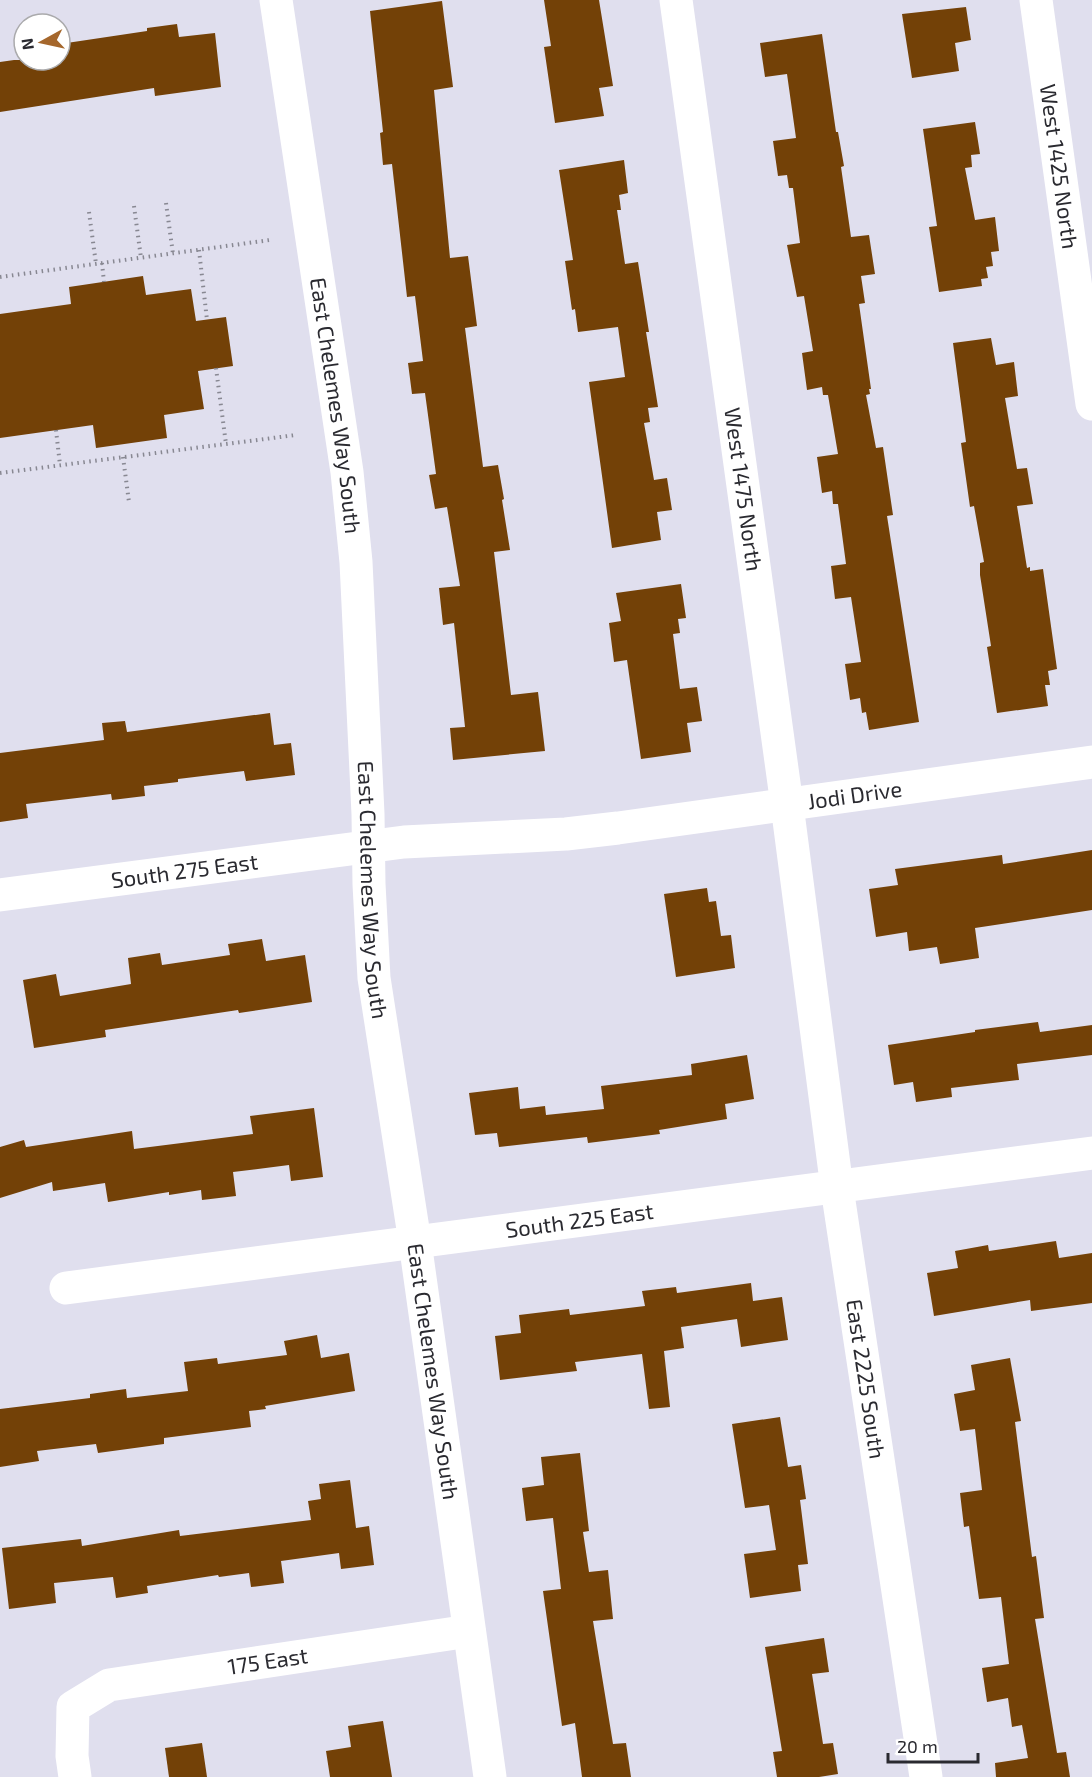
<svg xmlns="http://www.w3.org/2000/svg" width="1092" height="1777" font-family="'Exo 2',sans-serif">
  <rect width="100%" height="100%" fill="#e0dfee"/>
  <!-- building -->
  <g fill="#734107">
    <path d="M544 0H599L613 86 599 88 604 116 555 123 544 47 551 46Z"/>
    <path d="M442 1 453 87 434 90 450 258 468 256 477 326 465 328 483 467 498 465 504 499 502 500 510 550 494 552 511 695 538 692 545 751 453 760 450 728 465 727 454 623 443 625 439 588 460 586 447 507 435 509 429 475 436 474 425 393 412 394 408 363 423 361 415 296 407 297 392 164 383 165 380 133 383 132 370 11Z"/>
    <path d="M966 7 971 40 955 43 959 71 912 78 902 14Z"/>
    <path d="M177 24 179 37 215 33 221 87 155 96 154 88 0 112V62L14 60H60V44L147 31V28Z"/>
    <path d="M822 34 836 132H838L844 166 841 167 851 237 869 235 875 274 861 276 865 303 859 304 871 389H869L870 394 866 395 876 448 883 447 893 515 887 516 919 722 869 730 866 712 862 713 860 698 850 700 845 664 861 662 851 597 835 599 831 566 846 564 838 504H833L832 491 822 493 817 457 838 454 828 395H823L822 387 807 390 802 353 813 351 804 296 797 297 787 245 800 243 793 188H789L787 175 778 176 773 141 796 138 787 74 765 77 760 43Z"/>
    <path d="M975 122 980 154 971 155 972 167 965 168 975 220 995 217 999 251 991 252 993 266 986 267 988 278 981 279 982 286 939 292 929 227 937 226 923 129Z"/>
    <path d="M624 160 628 193 619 195 621 210H617L625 264 638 262 649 332H646L658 407 648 408 650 422 644 423 654 480 667 478 672 510 657 512 661 540 612 548 589 382 625 377 618 327 578 332 575 309 572 310 565 261 573 260 559 170Z"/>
    <path d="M143 276 146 295 191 289 196 321 226 317 233 366 198 371 204 409 164 415 167 438 96 448 93 425 0 438V314L71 304 69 287Z"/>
    <path d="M991 338 996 365 1014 362 1018 396 1005 398 1017 469 1027 468 1033 504 1017 506 1027 568 1030 567V571L1043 569 1057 669 1048 671 1050 685H1045L1048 706 997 713 987 647 991 646 980 575V563L984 562 974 506 970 507 961 443 966 442 953 343Z"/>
    <path d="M681 584 686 618 678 619 680 633 673 634 680 689 697 687 702 721 687 723 691 752 641 759 627 660 614 662 609 623 621 621 616 593Z"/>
    <path d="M270 713 274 745 291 743 295 775 246 781 244 771 178 779V782L144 786 145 796 112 800 111 794 26 804 28 818 0 822V753L104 740 102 723 125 721 127 732Z"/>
    <path d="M1092 850V910L975 928 979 958 940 964 937 947 909 951 907 932 876 937 869 889 898 885 895 869 1002 855 1003 864Z"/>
    <path d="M707 888 709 902 716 901 721 936 731 935 735 968 676 977 664 894Z"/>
    <path d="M262 939 266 961 305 955 312 1002 239 1013 238 1010 105 1030 106 1037 34 1048 23 980 56 974 60 996 131 984 128 958 160 953 162 965 230 955 228 944Z"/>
    <path d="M1038 1022 1040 1032 1092 1025V1055L1017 1064 1019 1080 951 1088 952 1097 916 1102 913 1082 894 1085 888 1045 975 1032V1030Z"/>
    <path d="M747 1055 754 1099 725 1104 727 1119 659 1130 660 1134 588 1143 587 1137 499 1147 497 1133 475 1135 469 1093 518 1087 520 1109 545 1106 546 1115 604 1109 601 1086 692 1075 691 1064Z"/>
    <path d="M314 1108 323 1177 291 1181 289 1165 233 1172 236 1196 202 1200 201 1190 169 1195V1192L108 1202 105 1183 53 1191 52 1182 0 1198V1147L24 1140 26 1147 132 1131 134 1149 253 1134 250 1116Z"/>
    <path d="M1056 1241 1059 1258 1092 1253V1303L1031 1311 1030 1300 934 1316 927 1273 958 1268 955 1251 988 1245 989 1251Z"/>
    <path d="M751 1283 753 1301 782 1297 788 1340 741 1347 737 1319 681 1327 684 1348 664 1351 670 1407 649 1409 642 1354 575 1362 577 1371 500 1380 495 1336 521 1333 519 1315 569 1309 570 1315 645 1306 642 1291 676 1287 677 1293Z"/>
    <path d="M317 1335 321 1358 349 1353 355 1391 265 1406 266 1409 249 1411 251 1427 164 1438V1444L98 1453 96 1444 37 1451 39 1461 0 1467V1409L90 1398V1394L126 1389 127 1398 188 1391 184 1362 217 1358 218 1364 287 1355 284 1341Z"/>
    <path d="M1010 1358 1021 1421 1015 1422 1032 1557 1036 1556 1044 1618 1035 1619 1057 1753 1066 1752 1070 1777H996L995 1763 1028 1758 1022 1725 1012 1727 1008 1698 987 1702 982 1668 1009 1664 1001 1597 979 1599 969 1526 964 1527 960 1493 982 1490 975 1429 960 1431 954 1394 975 1390 971 1365Z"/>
    <path d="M780 1417 788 1467 801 1465 806 1499 800 1500 808 1564 798 1565 801 1591 750 1598 744 1554 776 1550 769 1505 745 1508 732 1424Z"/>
    <path d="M580 1453 589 1531 583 1532 589 1572 608 1570 613 1619 593 1621 613 1744 626 1743 631 1777H582L575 1723 562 1726 543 1591 561 1589 553 1518 526 1521 522 1488 544 1485 541 1457Z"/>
    <path d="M350 1480 356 1528 369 1526 374 1565 341 1569 339 1553 281 1561 284 1583 251 1587 249 1573 219 1577 218 1575 147 1586 148 1593 116 1598 113 1577 54 1583 56 1603 9 1609 2 1548 81 1539 82 1546 179 1530 180 1536 311 1520 308 1501 321 1499 319 1484Z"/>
    <path d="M824 1638 829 1672 812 1674 823 1744 833 1743 838 1774 819 1777H777L773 1752 782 1751 765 1647Z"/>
    <path d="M383 1721 392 1777H330L326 1751 351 1747 348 1726Z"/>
    <path d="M202 1743 207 1777H169L165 1748Z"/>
  </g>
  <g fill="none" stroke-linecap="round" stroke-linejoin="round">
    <!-- path -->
    <g stroke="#888892" stroke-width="4" stroke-dasharray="1.5 4.5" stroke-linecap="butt">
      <path d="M166 203 173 254"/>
      <path d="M134 206 141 258"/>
      <path d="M89 212 96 264"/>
      <path d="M199 250 207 320"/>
      <path d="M102 263 104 282"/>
      <path d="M0 277 270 240"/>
      <path d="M216 368 226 444"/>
      <path d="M56 430 60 465"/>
      <path d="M123 457 129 502"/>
      <path d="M0 473 296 435"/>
    </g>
    <!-- street -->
    <g stroke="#fff" stroke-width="33">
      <path id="s1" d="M676 0 787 805 837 1188 926 1777"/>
      <path id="s2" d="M1036 0 1092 404"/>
      <path id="s3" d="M0 895 404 842 566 834 618 828 1092 762"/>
      <path id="s4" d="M66 1288 1092 1153"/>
      <path id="s5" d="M75 1777 72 1756 73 1707 109 1685 469 1631"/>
    </g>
    <!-- secondary -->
    <path stroke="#fff" stroke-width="33" id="s6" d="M276 0 347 472 356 562 368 814 369 884 374 978 415 1242 490 1777"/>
  </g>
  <g text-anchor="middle" stroke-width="6" stroke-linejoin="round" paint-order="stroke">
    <!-- street labels -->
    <g font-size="22" fill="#2a2a30" stroke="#fff">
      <text dy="8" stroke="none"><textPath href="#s2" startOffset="168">West 1425 North</textPath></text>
      <text dy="8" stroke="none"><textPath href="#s6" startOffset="410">East Chelemes Way South</textPath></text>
      <text dy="8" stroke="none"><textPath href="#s1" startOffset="494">West 1475 North</textPath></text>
      <text dy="8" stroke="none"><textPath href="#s3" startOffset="861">Jodi Drive</textPath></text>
      <text dy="8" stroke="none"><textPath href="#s3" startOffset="186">South 275 East</textPath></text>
      <text dy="8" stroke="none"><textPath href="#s6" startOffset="896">East Chelemes Way South</textPath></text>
      <text dy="8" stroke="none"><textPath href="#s4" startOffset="518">South 225 East</textPath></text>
      <text dy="8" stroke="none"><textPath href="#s6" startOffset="1382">East Chelemes Way South</textPath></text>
      <text dy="8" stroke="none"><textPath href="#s1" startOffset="1392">East 2225 South</textPath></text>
      <text dy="8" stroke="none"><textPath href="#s5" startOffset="273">175 East</textPath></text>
    </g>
  </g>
  <!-- north arrow -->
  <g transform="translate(42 42) rotate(262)"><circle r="28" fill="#ffffff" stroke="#aaaaac" stroke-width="1.5"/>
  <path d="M0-4.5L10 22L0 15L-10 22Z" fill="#a5672c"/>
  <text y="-9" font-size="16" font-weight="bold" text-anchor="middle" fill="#2a2a30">N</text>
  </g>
  <!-- scale -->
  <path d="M888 1753v9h90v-9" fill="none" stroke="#2a2a30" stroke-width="3"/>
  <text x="897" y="1753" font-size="18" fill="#2a2a30" stroke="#ffffff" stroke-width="4.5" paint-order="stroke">20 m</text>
</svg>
